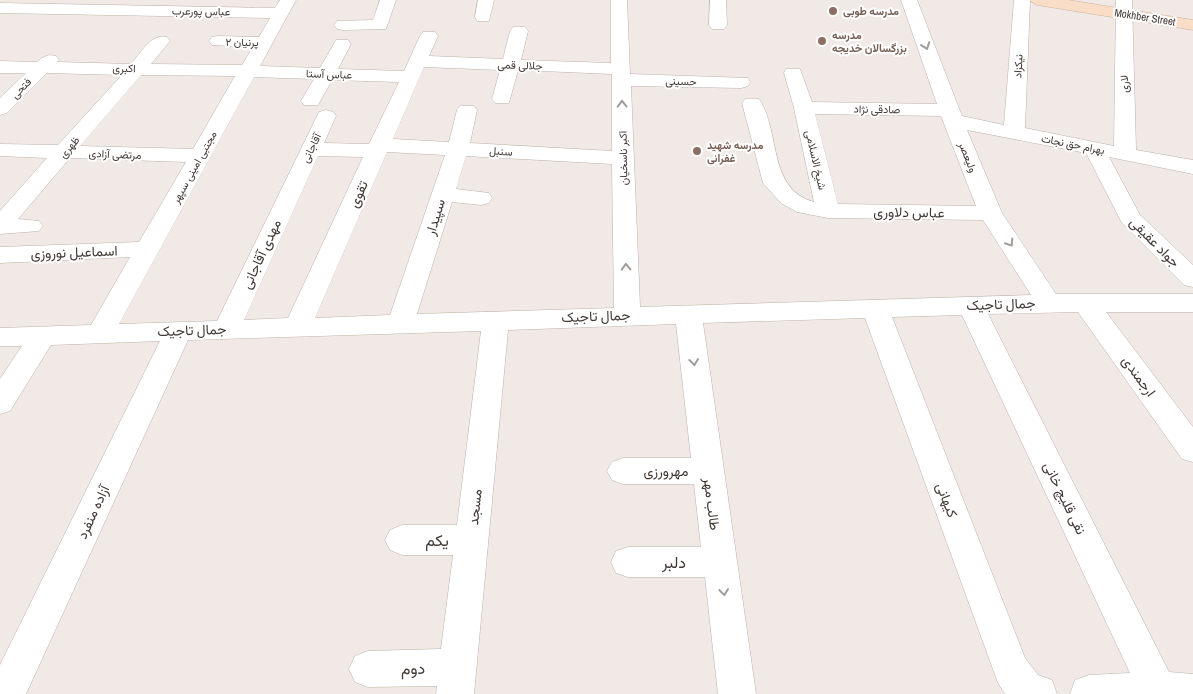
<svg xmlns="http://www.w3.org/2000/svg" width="1193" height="694" font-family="'Archivo Narrow',Vazirmatn,sans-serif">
  <rect width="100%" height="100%" fill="#f0e9e5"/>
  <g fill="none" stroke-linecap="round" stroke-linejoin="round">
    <defs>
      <g id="street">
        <path d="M280 0H296L260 66 320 68 336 40H348L351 44 338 69 404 71 420 36 423 32H435L438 36 429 56 503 59 510 31 513 27H525L528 31 521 60 611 63V0H627L630 74 748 78 750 82 748 86 741 88 631 86 640 307 1031 295 983 220 828 218 797 212 781 203 763 183 742 103 745 99H759C781 131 767 189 814 202L794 108 784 73 786 69H800L812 102 937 104 901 0H917L962 116 1004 125 1014 0H1030L1025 128 1114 146 1116 0H1132L1136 150 1193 160V174L1109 157 1140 215 1193 265V287L1184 285 1122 223 1086 153 967 130 1002 213 1056 294H1193V312H1106L1193 427V462L1182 459 1078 312 988 314 1169 672 1193 674V694H1070L1075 680 1089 675 1130 673 962 315 892 317 1025 658 1038 675 1052 680 1057 694H1005L998 683 865 318 703 323 756 694H718L705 577H628L616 573 611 562 616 551 628 547H701L694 484H623L612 480 607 471 612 462 623 458H691L676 324 508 330 474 694H436L437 686 368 687 355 682 349 669 355 656 368 651 441 649 453 555H402L390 550 385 540 390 530 402 525H457L481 331 188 340 26 694H0V665L160 341 51 345 10 411 0 414V379L22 346H0V328L91 325 130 257 0 263V247L139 242 186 162 70 158 18 219 39 221 43 226 39 231 0 234V211L47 158 0 156V144L58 145 122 75 47 73 7 113 0 115V98L26 73H0V61L37 62C44 56 48 54 56 56L59 60 57 62 131 64C141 53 151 33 167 37L170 41 151 64 242 65 253 47 212 45 209 41 212 37 218 36 259 37 270 18 0 13V3L275 8ZM424 67 500 70 492 99 495 103H509L518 70 612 74V151L470 143 477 110 474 106H460L457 110 449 142 393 139ZM141 75 235 76 193 149 80 146ZM254 77 314 79 301 101 304 105H318L332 80 399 82 369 144 324 143 336 116 333 112 326 110 319 112 217 321 119 324ZM815 114 941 116 976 206 838 204ZM387 152 445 155 390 315 315 318ZM318 156 363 157 288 318 244 320ZM466 156 612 164 614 308 417 314 452 202 481 205 489 203 492 198 489 193 456 189Z"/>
        <path d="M380 0H396L386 29 343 30 337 29 334 25 337 21 373 20Z"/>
        <path d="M478 0H494L489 21H477L475 17Z"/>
        <path d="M710 0H726L727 25 724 29H712L709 25Z"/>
      </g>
      <path id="secondary" d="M1029 0H1068L1193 20V30L1037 5Z"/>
    </defs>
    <!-- street casing -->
    <use href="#street" stroke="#beb2ab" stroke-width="1"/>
    <!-- secondary casing -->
    <use href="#secondary" stroke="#cfb19b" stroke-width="1"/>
    <!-- street -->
    <use href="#street" fill="#fff" fill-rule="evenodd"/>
    <!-- secondary -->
    <use href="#secondary" fill="#f9ddc6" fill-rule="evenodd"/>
  </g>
  <!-- one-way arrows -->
  <defs><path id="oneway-chevron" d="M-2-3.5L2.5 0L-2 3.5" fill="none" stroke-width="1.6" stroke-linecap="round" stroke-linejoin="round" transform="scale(1.25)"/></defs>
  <g stroke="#a09c9a">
    <use href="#oneway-chevron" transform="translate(926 46) rotate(70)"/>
    <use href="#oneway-chevron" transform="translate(622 104) rotate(-91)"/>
    <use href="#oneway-chevron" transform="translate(1010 243) rotate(57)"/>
    <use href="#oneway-chevron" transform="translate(626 267) rotate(-92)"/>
    <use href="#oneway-chevron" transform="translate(694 362) rotate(83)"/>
    <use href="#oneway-chevron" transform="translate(724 592) rotate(83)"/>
  </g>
  <!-- markers -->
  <g fill="#8d6e63" stroke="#fff" stroke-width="2">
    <circle cx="833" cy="11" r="5"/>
    <circle cx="822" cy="41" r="5"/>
    <circle cx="697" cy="151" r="5"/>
  </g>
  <g text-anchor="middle" stroke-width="4" stroke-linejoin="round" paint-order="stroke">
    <!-- far-street labels -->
    <g font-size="11" fill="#423935" stroke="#fff">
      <text transform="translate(201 11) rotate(1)" y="4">عباس پورعرب</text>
      <text transform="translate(1145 17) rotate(9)" y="4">Mokhber Street</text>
      <text x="242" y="46">پرنیان ۲</text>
      <text transform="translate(520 65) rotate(2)" y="4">جلالی قمی</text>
      <text transform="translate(1018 66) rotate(-86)" y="4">نیکزاد</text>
      <text transform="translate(124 68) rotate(1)" y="4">اکبری</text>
      <text transform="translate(329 74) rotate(2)" y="4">عباس آستا</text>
      <text transform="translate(681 81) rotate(1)" y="4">حسینی</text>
      <text transform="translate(1124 84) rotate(-91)" y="4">لاری</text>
      <text transform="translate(21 88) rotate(-45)" y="4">فتحی</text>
      <text transform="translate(877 109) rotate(1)" y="4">صادقی نژاد</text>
      <text transform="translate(1073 144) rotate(11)" y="4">بهرام حق نجات</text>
      <text transform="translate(69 147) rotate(-49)" y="4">ظهری</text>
      <text transform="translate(311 148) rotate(-64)" y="4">آقاجانی</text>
      <text transform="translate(501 151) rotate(4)" y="4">سنبل</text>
      <text transform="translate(115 154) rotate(2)" y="4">مرتضی آزادی</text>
      <text transform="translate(968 157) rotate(68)" y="4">ولیعصر</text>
      <text transform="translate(623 158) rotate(-91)" y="4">اکبر ناسخیان</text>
      <text transform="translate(816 160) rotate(77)" y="4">شیخ الاسلامی</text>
      <text transform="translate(194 167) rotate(-61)" y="4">مجتبی امینی سپهر</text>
    </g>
    <!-- far-education labels -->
    <g font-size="11" font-weight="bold" fill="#785e54" stroke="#fff" text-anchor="start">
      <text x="843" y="15">مدرسه طوبی</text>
      <text x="832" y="39">مدرسه<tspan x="832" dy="13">بزرگسالان خدیجه</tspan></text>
      <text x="707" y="149">مدرسه شهید<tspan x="707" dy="13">غفرانی</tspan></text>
    </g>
    <!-- street labels -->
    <g font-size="14" fill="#423935" stroke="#fff">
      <text transform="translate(358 194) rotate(-66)" y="5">تقوی</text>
      <text transform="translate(909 212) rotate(1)" y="5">عباس دلاوری</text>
      <text transform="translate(435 217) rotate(-73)" y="5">سپیدار</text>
      <text transform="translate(1155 242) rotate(45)" y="5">جواد عقیقی</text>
      <text transform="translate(74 252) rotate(-2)" y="5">اسماعیل نوروزی</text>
      <text transform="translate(261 254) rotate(-65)" y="5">مهدی آقاجانی</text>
      <text transform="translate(1001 304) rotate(-2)" y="5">جمال تاجیک</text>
      <text transform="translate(596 316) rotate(-2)" y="5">جمال تاجیک</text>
      <text transform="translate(192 330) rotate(-2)" y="5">جمال تاجیک</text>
      <text transform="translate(1139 376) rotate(54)" y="5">ارجمندی</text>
      <text x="666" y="476">مهرورزی</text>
      <text transform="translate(1065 498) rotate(64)" y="5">نقی قلیچ خانی</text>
      <text transform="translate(947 500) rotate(69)" y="5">کیهانی</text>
      <text transform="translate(712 504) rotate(83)" y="5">طالب مهر</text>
      <text transform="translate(475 507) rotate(-84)" y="5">مسجد</text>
      <text transform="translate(93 512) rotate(-65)" y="5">آزاده منفرد</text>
    </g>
    <!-- near-street labels -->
    <g font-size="16" fill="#423935" stroke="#fff">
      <text x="437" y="546">یکم</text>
      <text x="674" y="568">دلبر</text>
      <text transform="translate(413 668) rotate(-1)" y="6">دوم</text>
    </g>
  </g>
</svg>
